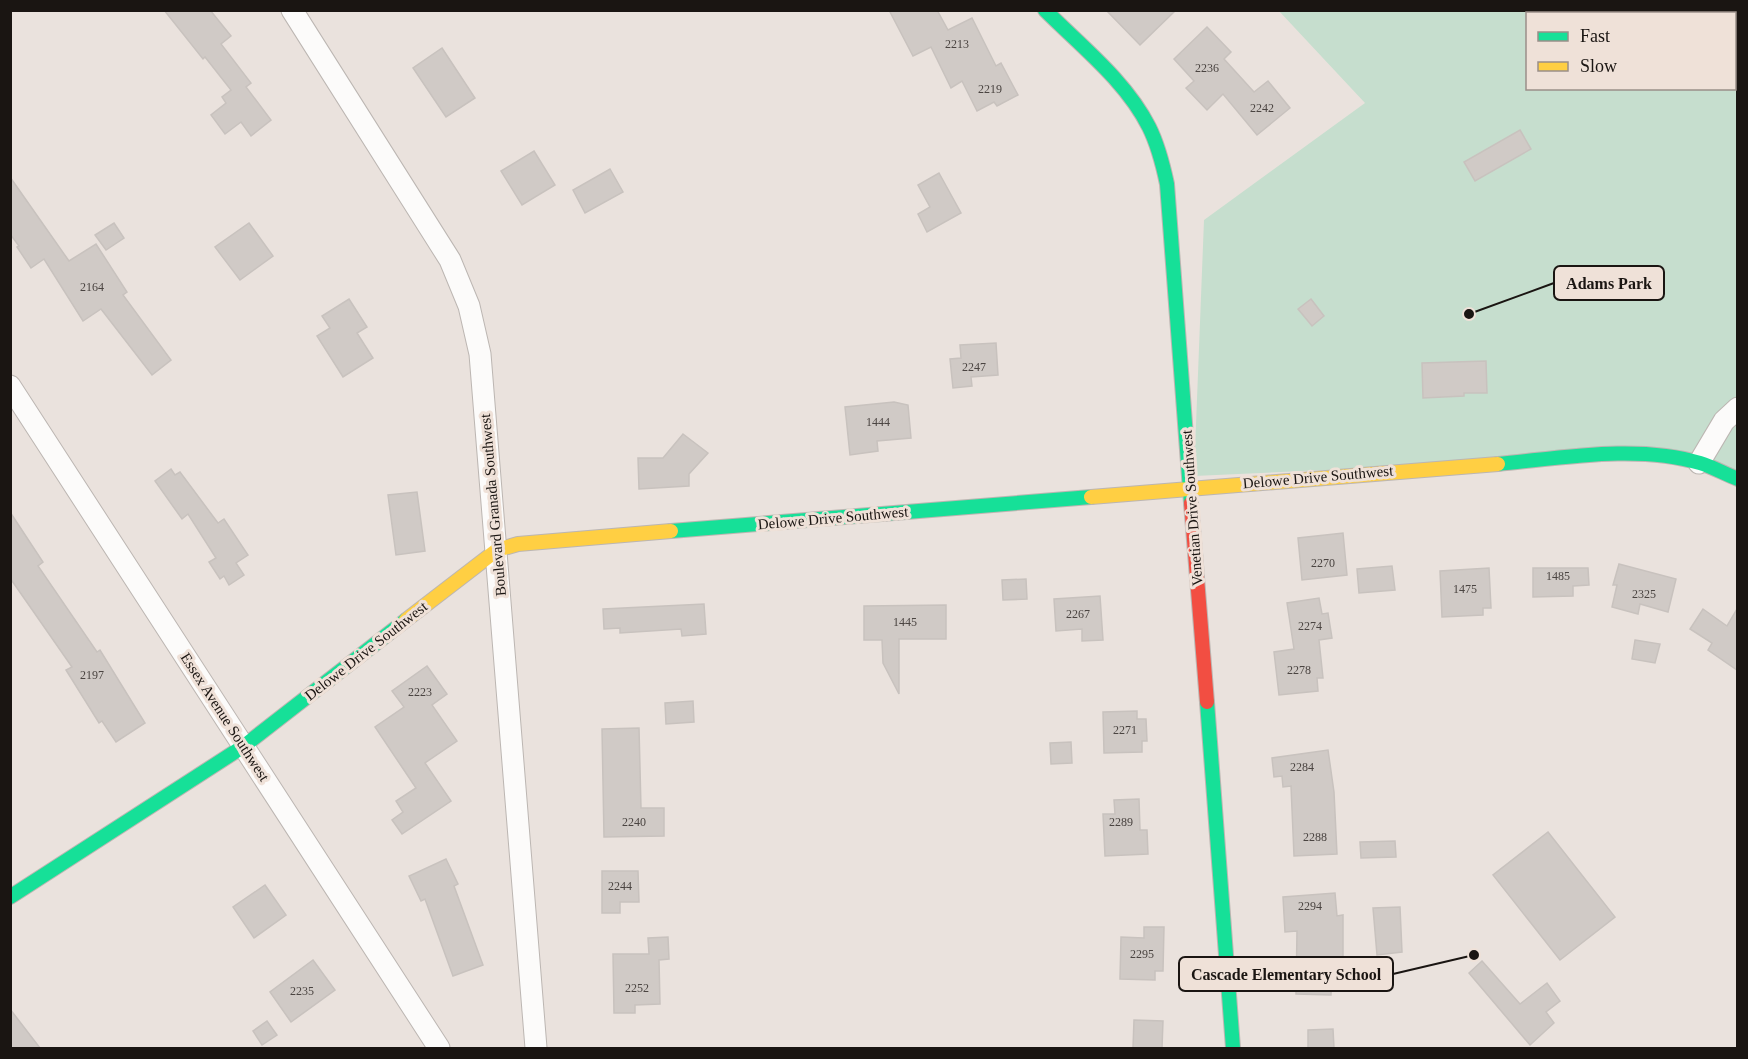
<svg xmlns="http://www.w3.org/2000/svg" width="1748" height="1059" font-family="'Times New Roman',serif">
  <rect width="100%" height="100%" fill="#eae2dd"/>
  <!-- green -->
  <path fill="#c6dece" fill-rule="evenodd" d="M1279 11H1737V478L1692 453 1194 476 1204 220 1365 103ZM1528 14H1734V88H1528Z"/>
  <!-- building -->
  <g fill="#d0cac6" stroke="#c8c2be" stroke-width="1.5">
    <path d="M164 10H210L231 36 221 44 251 83 246 87 271 120 251 136 241 122 225 134 211 115 226 103 222 97 231 90 205 57 203 59Z"/>
    <path d="M889 10H937L948 30 972 18 996 66 1001 63 1018 95 997 106 994 102 977 111 962 81 951 88 931 47 913 56Z"/>
    <path d="M1106 10H1176L1140 45Z"/>
    <path d="M1207 27 1231 52 1224 59 1254 92 1268 81 1290 108 1257 135 1223 94 1207 110 1186 88 1194 81 1174 59Z"/>
    <path d="M442 48 475 98 446 117 413 68Z"/>
    <path d="M1520 130 1531 149 1475 181 1464 162Z"/>
    <path d="M534 151 555 185 522 205 501 171Z"/>
    <path d="M610 169 623 192 585 213 573 190Z"/>
    <path d="M939 173 961 213 927 232 918 214 930 207 918 185Z"/>
    <path d="M10 177 69 261 96 244 127 292 123 295 171 360 152 375 101 309 83 321 44 259 31 268 17 247 19 246 10 234Z"/>
    <path d="M114 223 124 238 106 250 95 235Z"/>
    <path d="M249 223 273 256 240 280 215 247Z"/>
    <path d="M349 299 367 327 357 333 373 358 343 377 317 336 330 328 322 316Z"/>
    <path d="M1311 299 1324 316 1312 326 1298 309Z"/>
    <path d="M996 343 998 375 971 377 972 386 953 388 950 359 961 358 960 345Z"/>
    <path d="M1486 361 1487 393H1464V396L1423 398 1422 363Z"/>
    <path d="M894 402 908 405 911 438 877 441 878 451 850 455 845 407Z"/>
    <path d="M683 434 708 453 689 474V486L639 489 638 458H663Z"/>
    <path d="M171 469 175 475 180 472 218 523 224 519 248 555 236 563 244 575 229 585 224 576 220 579 209 562 216 558 188 514 182 519 155 481Z"/>
    <path d="M417 492 425 551 396 555 388 495Z"/>
    <path d="M10 512 43 562 38 566 97 652 100 650 145 723 116 742 102 721 99 723 66 670 72 667 10 578Z"/>
    <path d="M1343 533 1347 575 1302 580 1298 538Z"/>
    <path d="M1619 564 1676 579 1668 612 1640 604 1638 614 1612 607 1617 585H1613Z"/>
    <path d="M1392 566 1395 590 1359 593 1357 569Z"/>
    <path d="M1489 568 1491 608H1483V615L1442 617 1440 571Z"/>
    <path d="M1533 568H1588L1589 585 1573 586V596L1533 597Z"/>
    <path d="M1026 579 1027 599 1003 600 1002 580Z"/>
    <path d="M1100 596 1103 640 1082 641V629L1056 631 1054 599Z"/>
    <path d="M1319 598 1322 614 1328 613 1332 638 1319 640 1323 678H1317L1318 691 1279 695 1274 652 1294 649 1287 603Z"/>
    <path d="M704 604 706 634 682 636 681 629 620 633V628L604 629 603 609Z"/>
    <path d="M946 605V639H899V694L883 663 882 640H864V606Z"/>
    <path d="M1703 609 1727 626 1737 609V670L1708 650 1712 643 1690 629Z"/>
    <path d="M1635 640 1660 644 1655 663 1632 659Z"/>
    <path d="M427 666 447 694 432 705 457 741 425 763 451 801 402 834 392 820 403 812 396 801 416 788 375 727 404 707 392 691Z"/>
    <path d="M693 701 694 722 666 724 665 703Z"/>
    <path d="M1137 711V719H1146L1147 741H1142V752L1104 753 1103 712Z"/>
    <path d="M639 728 641 808H664V836L604 837 602 729Z"/>
    <path d="M1071 742 1072 763 1051 764 1050 743Z"/>
    <path d="M1328 750 1334 792 1337 854 1294 856 1291 786 1283 787 1282 776 1274 777 1272 758Z"/>
    <path d="M1139 799 1140 830H1147L1148 854 1105 856 1103 814H1115L1114 800Z"/>
    <path d="M1548 832 1615 917 1560 960 1493 875Z"/>
    <path d="M1395 841 1396 857 1361 858 1360 842Z"/>
    <path d="M446 859 458 884 454 886 483 965 453 976 425 899 421 901 409 876Z"/>
    <path d="M602 871H638L639 902H620V913H602Z"/>
    <path d="M265 885 286 915 254 938 233 907Z"/>
    <path d="M1335 893 1337 916 1343 915V965H1332L1331 995 1296 994 1297 931 1285 932 1283 897Z"/>
    <path d="M1400 907 1402 952 1377 955 1373 908Z"/>
    <path d="M1144 927H1164L1163 971H1155V980L1120 979 1121 937 1144 938Z"/>
    <path d="M668 937 669 959 659 960 660 1004 635 1005V1013H614L613 954H649L648 938Z"/>
    <path d="M313 960 335 990 291 1022 270 992Z"/>
    <path d="M1482 961 1520 1004 1547 983 1560 1001 1546 1012 1554 1023 1530 1045 1469 973Z"/>
    <path d="M10 1009 40 1048H10Z"/>
    <path d="M1134 1020 1163 1021 1162 1048H1133Z"/>
    <path d="M267 1021 277 1035 262 1045 253 1031Z"/>
    <path d="M1333 1029 1334 1048H1308V1030Z"/>
  </g>
  <g fill="none" stroke-linecap="round" stroke-linejoin="round">
    <defs>
      <g id="street">
        <path d="M292 10 450 260 469 306 480 354 536 1048"/>
        <path d="M1732 10 1738 16"/>
        <path d="M10 386 439 1048"/>
        <path d="M1699 463 1724 421 1738 408"/>
      </g>
      <g id="fast">
        <path d="M1045 10C1081 46 1126 81 1149 127 1158 145 1163 165 1167 184L1191 503"/>
        <path d="M1498 464C1562 458 1637 444 1700 463 1713 467 1725 474 1738 479"/>
        <path d="M671 531 1091 497"/>
        <path d="M1207 702 1233 1048"/>
        <path d="M10 897 244 746 406 620"/>
      </g>
      <g id="slow">
        <path d="M1091 497 1498 464"/>
        <path d="M406 620 497 550 518 544 671 531"/>
      </g>
      <path id="jam" d="M1191 503 1207 702"/>
    </defs>
    <!-- street casing -->
    <use href="#street" stroke="#bcb6b2" stroke-width="23"/>
    <!-- fast casing -->
    <use href="#fast" stroke="#bcb6b2" stroke-width="16"/>
    <!-- slow casing -->
    <use href="#slow" stroke="#bcb6b2" stroke-width="16"/>
    <!-- jam casing -->
    <use href="#jam" stroke="#bcb6b2" stroke-width="16"/>
    <!-- street -->
    <use href="#street" stroke="#fcfbfa" stroke-width="21"/>
    <!-- fast -->
    <use href="#fast" stroke="#16e098" stroke-width="14"/>
    <!-- slow -->
    <use href="#slow" stroke="#ffcf43" stroke-width="14"/>
    <!-- jam -->
    <use href="#jam" stroke="#f24e42" stroke-width="14"/>
  </g>
  <g text-anchor="middle" stroke-width="6" stroke-linejoin="round" paint-order="stroke">
    <!-- number labels -->
    <g font-size="12" fill="#4a4441">
      <text x="957" y="48">2213</text>
      <text x="1207" y="72">2236</text>
      <text x="990" y="93">2219</text>
      <text x="1262" y="112">2242</text>
      <text x="92" y="291">2164</text>
      <text x="974" y="371">2247</text>
      <text x="878" y="426">1444</text>
      <text x="1323" y="567">2270</text>
      <text x="1558" y="580">1485</text>
      <text x="1465" y="593">1475</text>
      <text x="1644" y="598">2325</text>
      <text x="1078" y="618">2267</text>
      <text x="905" y="626">1445</text>
      <text x="1310" y="630">2274</text>
      <text x="1299" y="674">2278</text>
      <text x="92" y="679">2197</text>
      <text x="420" y="696">2223</text>
      <text x="1125" y="734">2271</text>
      <text x="1302" y="771">2284</text>
      <text x="634" y="826">2240</text>
      <text x="1121" y="826">2289</text>
      <text x="1315" y="841">2288</text>
      <text x="620" y="890">2244</text>
      <text x="1310" y="910">2294</text>
      <text x="1142" y="958">2295</text>
      <text x="637" y="992">2252</text>
      <text x="302" y="995">2235</text>
    </g>
    <!-- street labels -->
    <g font-size="15" fill="#1a1512" stroke="#efe1d8">
      <text transform="translate(1318 477) rotate(-5)" y="5">Delowe Drive Southwest</text>
      <text transform="translate(493 505) rotate(-95)" y="5">Boulevard Granada Southwest</text>
      <text transform="translate(1192 508) rotate(-94)" y="5">Venetian Drive Southwest</text>
      <text transform="translate(833 518) rotate(-5)" y="5">Delowe Drive Southwest</text>
      <text transform="translate(366 651) rotate(-38)" y="5">Delowe Drive Southwest</text>
      <text transform="translate(225 717) rotate(57)" y="5">Essex Avenue Southwest</text>
    </g>
  </g>
  <!-- callouts -->
  <path fill="none" stroke="#1a1512" stroke-width="2" d="M1469 314L1554 283M1474 955L1393 974"/>
  <g fill="#1a1512" stroke="#efe1d8" stroke-width="2">
    <circle cx="1469" cy="314" r="6"/>
    <circle cx="1474" cy="955" r="6"/>
  </g>
  <g fill="#efe1d8" stroke="#1a1512" stroke-width="2">
    <rect x="1554" y="266" width="110" height="34" rx="6"/>
    <rect x="1179" y="957" width="214" height="34" rx="6"/>
  </g>
  <g font-size="16" text-anchor="middle" font-weight="bold" fill="#1a1512">
    <text x="1609" y="289">Adams Park</text>
    <text x="1286" y="980">Cascade Elementary School</text>
  </g>
  <!-- border -->
  <rect width="1748" height="1059" fill="none" stroke="#1a1512" stroke-width="24"/>
  <!-- legend -->
  <rect x="1526" y="12" width="210" height="78" fill="#efe1d8" stroke="#9a8f89" stroke-width="1.5"/>
  <rect x="1538" y="32" width="30" height="9" fill="#16e098" stroke="#9a8f89" stroke-width="1.5"/>
  <text x="1580" y="42" font-size="18" fill="#1a1512">Fast</text>
  <rect x="1538" y="62" width="30" height="9" fill="#ffcf43" stroke="#9a8f89" stroke-width="1.5"/>
  <text x="1580" y="72" font-size="18" fill="#1a1512">Slow</text>
</svg>
